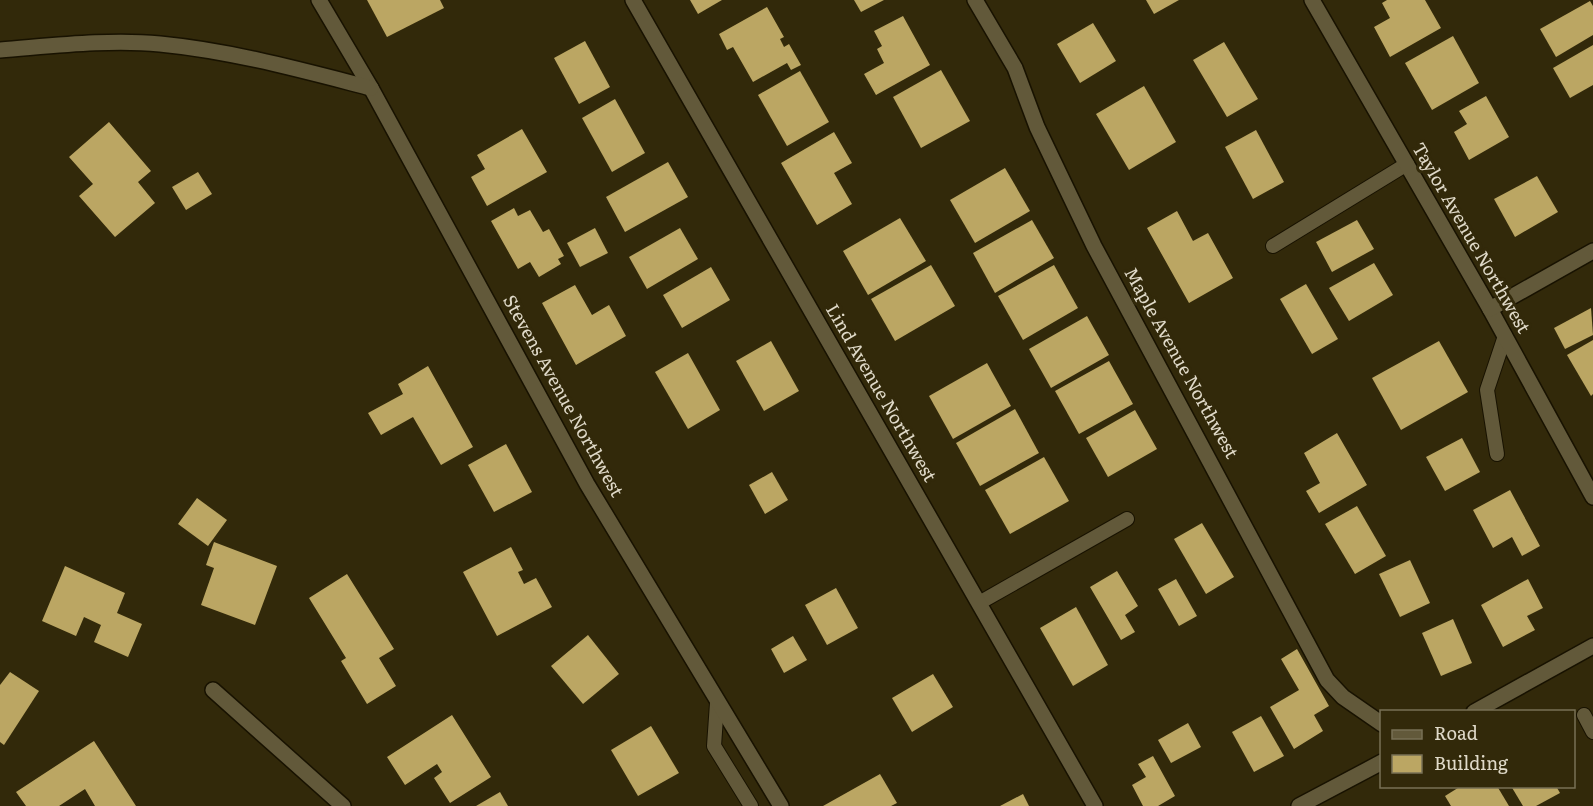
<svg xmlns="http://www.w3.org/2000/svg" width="1593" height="806" font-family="Literata,serif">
  <rect width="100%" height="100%" fill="#32290a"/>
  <!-- building -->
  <g fill="#bba663">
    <path d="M367 0H440L444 8 387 37Z"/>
    <path d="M690 0H722L698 14Z"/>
    <path d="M854 0H884L861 12Z"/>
    <path d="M1146 0H1179L1154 14Z"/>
    <path d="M1387 0H1425L1441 28 1390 57 1374 27 1390 18 1382 3Z"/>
    <path d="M1590 1 1593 6V35L1556 57 1540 29Z"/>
    <path d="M767 7 784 37 780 39 784 47 789 44 801 65 791 70 787 63 753 82 733 47 727 50 719 34Z"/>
    <path d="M903 16 930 65 876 95 864 74 884 63 877 49 882 46 874 31Z"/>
    <path d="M1093 23 1116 61 1080 83 1057 44Z"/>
    <path d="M1453 36 1479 83 1432 110 1405 63Z"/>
    <path d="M585 41 610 87 579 104 554 58Z"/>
    <path d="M1224 42 1258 99 1227 117 1193 60Z"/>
    <path d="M1593 45V85L1570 98 1553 68Z"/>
    <path d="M941 70 970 121 921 148 893 97Z"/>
    <path d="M800 71 829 122 787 146 758 95Z"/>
    <path d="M1144 86 1176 142 1129 170 1096 114Z"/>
    <path d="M1486 96 1509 137 1469 160 1454 132 1467 124 1459 111Z"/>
    <path d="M615 99 645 153 612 172 582 118Z"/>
    <path d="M109 122 151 171 138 182 155 203 115 237 79 196 93 184 69 157Z"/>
    <path d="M522 129 547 172 487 206 471 177 485 169 477 155Z"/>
    <path d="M1256 130 1284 182 1253 199 1225 147Z"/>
    <path d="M834 132 852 163 834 173 852 204 817 225 781 163Z"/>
    <path d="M668 162 688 197 625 232 606 197Z"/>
    <path d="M1005 168 1030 211 975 243 950 200Z"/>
    <path d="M198 172 212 194 186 210 172 187Z"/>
    <path d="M1537 176 1558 212 1515 237 1494 199Z"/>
    <path d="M514 208 518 216 530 210 543 232 549 229 564 256 558 259 561 264 539 277 530 262 518 269 491 221Z"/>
    <path d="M1177 211 1193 241 1208 233 1233 278 1189 303 1147 228Z"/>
    <path d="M900 218 926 261 868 295 843 251Z"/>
    <path d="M1032 220 1054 258 995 293 973 253Z"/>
    <path d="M1357 220 1374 249 1332 272 1316 242Z"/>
    <path d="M595 228 608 253 580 267 567 243Z"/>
    <path d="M680 228 698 259 647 289 629 257Z"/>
    <path d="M1374 263 1393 295 1349 321 1329 288Z"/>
    <path d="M931 265 955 306 895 341 871 299Z"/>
    <path d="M1054 265 1078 308 1023 340 998 296Z"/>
    <path d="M711 267 730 300 682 328 663 295Z"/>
    <path d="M1306 284 1338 339 1312 354 1280 299Z"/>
    <path d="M575 285 592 315 609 305 626 336 576 365 542 303Z"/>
    <path d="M1591 308 1593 335 1565 349 1554 328Z"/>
    <path d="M1087 316 1109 355 1051 388 1029 349Z"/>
    <path d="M1593 340V394L1591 396 1567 355Z"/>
    <path d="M771 341 799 391 764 411 736 361Z"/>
    <path d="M1439 341 1468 392 1401 430 1372 378Z"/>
    <path d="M688 353 720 410 688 429 655 372Z"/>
    <path d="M1109 361 1133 404 1079 434 1055 391Z"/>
    <path d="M987 363 1011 406 953 439 929 396Z"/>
    <path d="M428 366 473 447 441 465 413 417 381 435 368 413 403 394 398 384Z"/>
    <path d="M1015 409 1039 453 980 486 956 443Z"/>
    <path d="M1135 410 1157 449 1108 477 1086 438Z"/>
    <path d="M1337 433 1367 485 1319 513 1306 491 1320 483 1304 453Z"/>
    <path d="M1462 438 1480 472 1445 491 1426 457Z"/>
    <path d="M506 444 532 492 494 512 468 465Z"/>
    <path d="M1044 457 1069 501 1010 534 985 490Z"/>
    <path d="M772 472 788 500 765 514 749 485Z"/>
    <path d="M1510 490 1540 546 1522 556 1512 537 1493 548 1473 510Z"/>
    <path d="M197 498 227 520 208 546 178 524Z"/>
    <path d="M1357 506 1386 556 1355 574 1325 524Z"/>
    <path d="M1202 523 1234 577 1206 594 1174 539Z"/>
    <path d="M214 542 277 566 255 625 201 605 214 568 206 565Z"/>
    <path d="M511 547 523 570 518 572 524 584 536 578 552 607 497 636 463 572Z"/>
    <path d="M1410 560 1430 603 1400 617 1379 574Z"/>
    <path d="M65 566 125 593 117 613 142 624 128 657 94 642 101 625 84 617 76 636 42 621Z"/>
    <path d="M1117 571 1138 606 1125 615 1135 632 1121 640 1090 587Z"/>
    <path d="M347 574 394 649 379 658 396 686 367 704 341 661 346 658 309 598Z"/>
    <path d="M1176 579 1197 616 1179 626 1158 589Z"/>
    <path d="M1528 579 1543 608 1527 616 1535 630 1503 647 1481 605Z"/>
    <path d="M836 588 858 628 827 645 805 605Z"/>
    <path d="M1076 607 1108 665 1073 686 1040 628Z"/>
    <path d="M1453 619 1472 663 1441 676 1422 633Z"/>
    <path d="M588 635 619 674 583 704 551 666Z"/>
    <path d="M793 636 807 660 784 673 771 649Z"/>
    <path d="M1297 649 1329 706 1314 715 1323 731 1294 749 1270 707 1299 690 1281 659Z"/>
    <path d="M10 672 39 691 4 745 0 742V685Z"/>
    <path d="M933 674 953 707 912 732 892 698Z"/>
    <path d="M452 715 491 777 450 803 434 778 442 772 437 764 405 785 387 757Z"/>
    <path d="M1261 716 1284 756 1254 772 1232 732Z"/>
    <path d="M1188 723 1201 747 1171 763 1158 740Z"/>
    <path d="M651 726 679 773 638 796 611 750Z"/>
    <path d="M94 741 136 806H95L85 789 59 806H26L16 792Z"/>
    <path d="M1153 756 1175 796 1158 806H1143L1132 785 1146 777 1138 764Z"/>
    <path d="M880 774 897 803 891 806H823Z"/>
    <path d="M1461 786H1497L1509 806H1451L1445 796Z"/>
    <path d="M1511 786H1556L1560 793 1536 806H1523Z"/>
    <path d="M500 792 508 806H476Z"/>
    <path d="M1023 794 1029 806H1000Z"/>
  </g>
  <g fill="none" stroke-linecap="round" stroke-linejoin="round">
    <defs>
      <g id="service">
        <path d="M1273 246 1407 164"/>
        <path d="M1497 454 1487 390 1505 336"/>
        <path d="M979 603 1127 519"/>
        <path d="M717 703 714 746 751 806"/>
        <path d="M1584 715 1593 732"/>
      </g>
      <g id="minor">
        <path d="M319 0 371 88 587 484 781 806"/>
        <path d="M633 0 1095 806"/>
        <path d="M975 0 1015 68 1037 127 1094 246 1327 680 1343 697 1382 724"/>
        <path d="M1312 0 1490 309 1593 497"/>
        <path d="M0 50C52 46 108 39 160 44 232 51 301 70 371 88"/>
        <path d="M1490 309 1593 251"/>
        <path d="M213 690 343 806"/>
        <path d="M1474 712 1593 646"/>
        <path d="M1299 806 1382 762"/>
      </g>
    </defs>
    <!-- service casing -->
    <use href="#service" stroke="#181200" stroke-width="16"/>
    <!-- minor casing -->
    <use href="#minor" stroke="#181200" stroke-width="18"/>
    <!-- service -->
    <use href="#service" stroke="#62593a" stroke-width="14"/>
    <!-- minor -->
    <use href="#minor" stroke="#62593a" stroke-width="15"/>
  </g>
  <g text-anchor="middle" stroke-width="6" stroke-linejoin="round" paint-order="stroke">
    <!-- street labels -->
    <g font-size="18" fill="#e0dac9" stroke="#32290a">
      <text transform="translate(1471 238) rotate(60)" y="6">Taylor Avenue Northwest</text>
      <text transform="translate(1181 363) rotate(61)" y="6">Maple Avenue Northwest</text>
      <text transform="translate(881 393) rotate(60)" y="6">Lind Avenue Northwest</text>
      <text transform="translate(563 396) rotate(61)" y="6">Stevens Avenue Northwest</text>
    </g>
  </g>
  <!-- legend -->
  <rect x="1380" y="710" width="195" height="78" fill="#32290a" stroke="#787056" stroke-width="1.5"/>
  <rect x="1392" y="730" width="30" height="9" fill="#62593a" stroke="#787056" stroke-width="1.5"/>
  <text x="1434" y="740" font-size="18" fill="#e0dac9">Road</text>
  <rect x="1392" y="755" width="30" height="18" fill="#bba663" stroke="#787056" stroke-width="1.5"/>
  <text x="1434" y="770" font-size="18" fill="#e0dac9">Building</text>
</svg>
